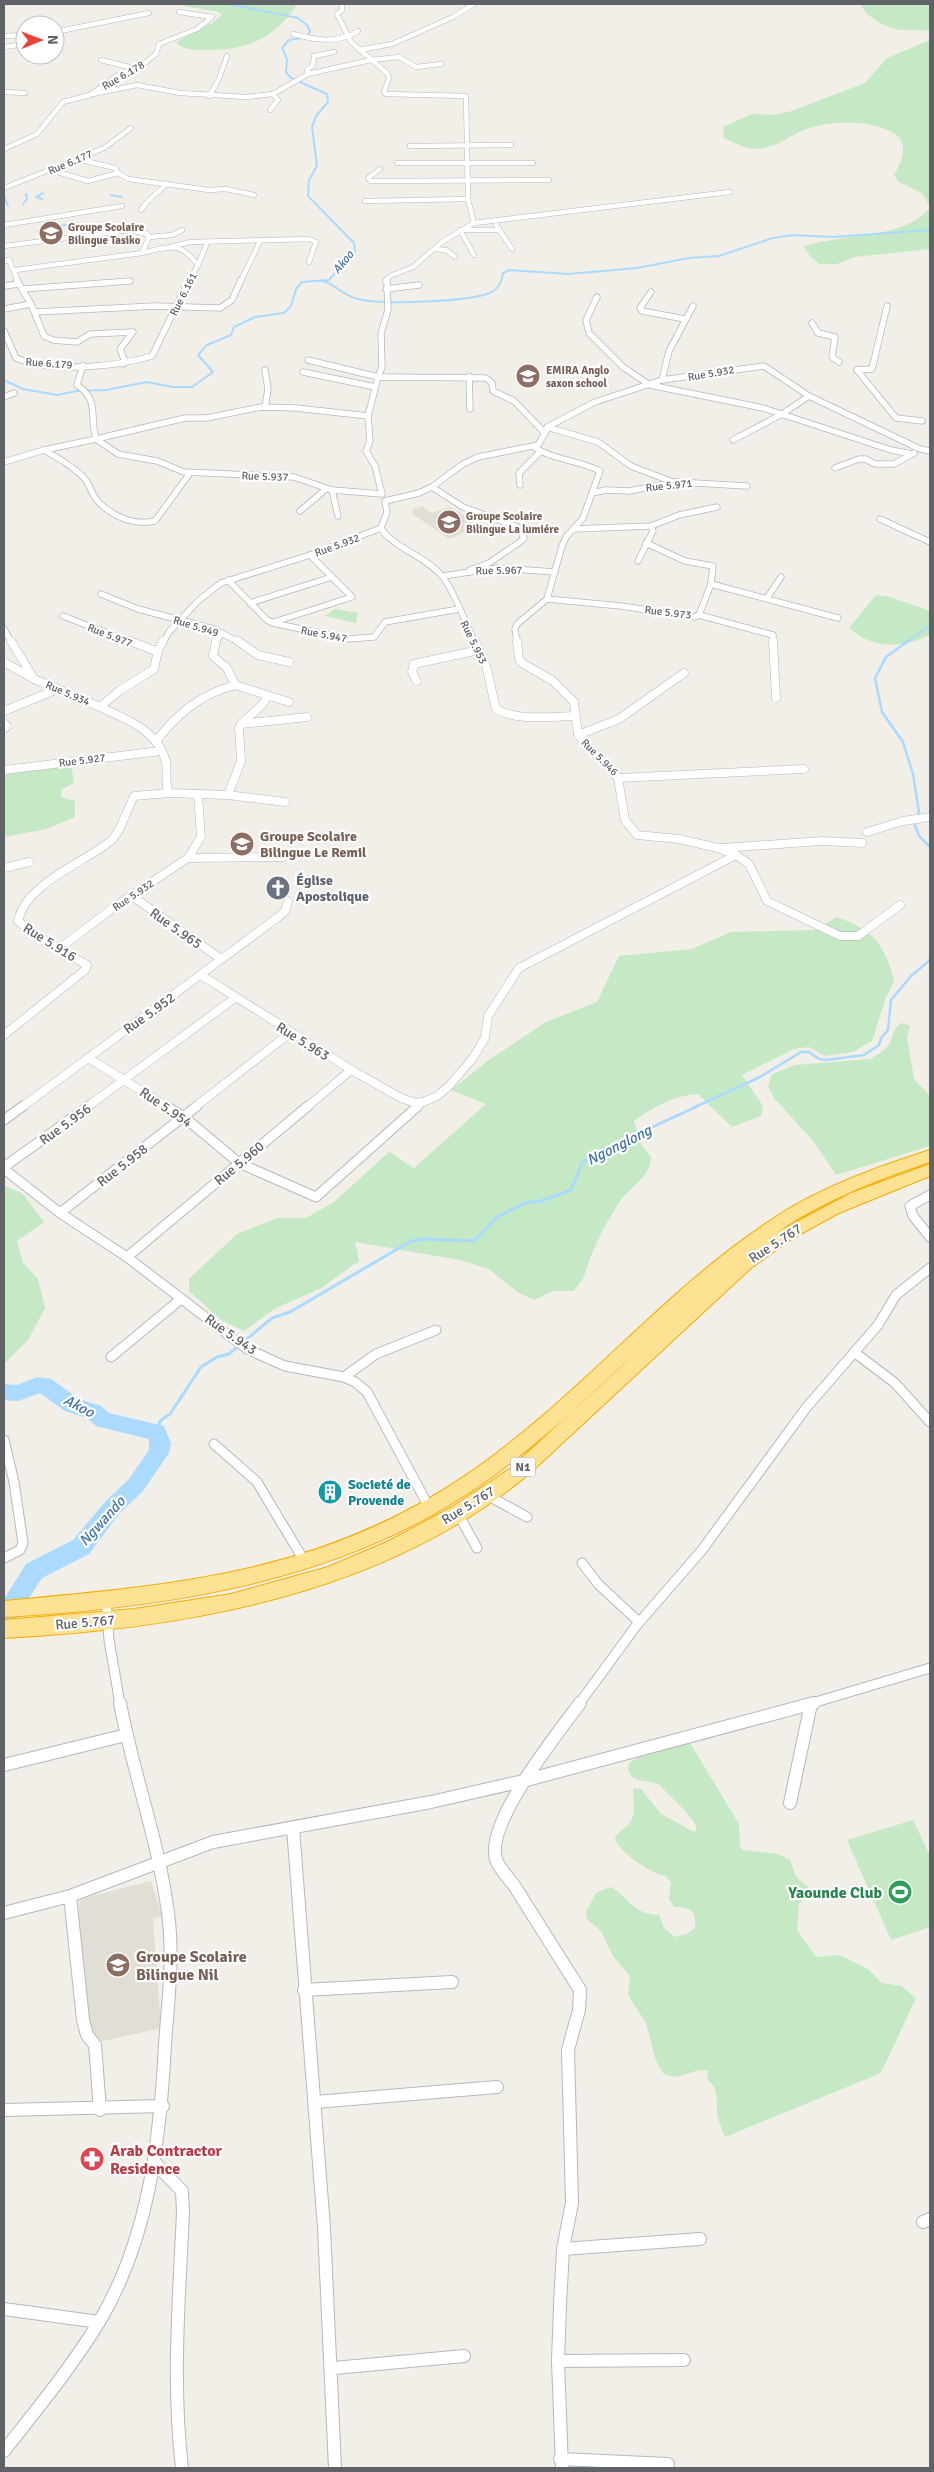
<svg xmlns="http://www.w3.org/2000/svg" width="934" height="2472" font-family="Signika,sans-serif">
  <rect width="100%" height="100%" fill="#f1efe8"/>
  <!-- education -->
  <g fill="#e1ded6">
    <path d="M57 222 64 236 42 239 36 230 44 228 45 224Z"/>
    <path d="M422 506 431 513 450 507 475 521 465 529 463 533 449 539 411 513 414 512 412 510Z"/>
    <path d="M151 1881 162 1916 153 1919 161 2028 99 2042 87 2029 76 1931 80 1899Z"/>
  </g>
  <!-- green -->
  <g fill="#c5e8c5">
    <path d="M173 4H297C275 39 245 51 205 50 194 50 182 50 176 42L212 23 222 15 219 12Z"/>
    <path d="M861 4H930V31C921 29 912 31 903 30 888 29 866 18 861 4Z"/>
    <path d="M930 40V206L922 193 899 182 894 175C901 163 910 144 895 134 870 118 825 120 799 132 788 137 779 145 767 147 751 152 738 145 724 138L723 127 752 114 773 115 792 111 865 83 887 58Z"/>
    <path d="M930 208V249L854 257 837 264H819L809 255 804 247C843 232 901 241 930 208Z"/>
    <path d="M876 595 890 597 930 611V635C902 648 874 650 849 628Z"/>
    <path d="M335 609 358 613 356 623 325 616Z"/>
    <path d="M71 764 74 783 62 789 61 797 75 801V817L46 829 4 837V773Z"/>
    <path d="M837 917C873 930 885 944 894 981L886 997 872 1041 853 1052 825 1056 809 1047 794 1049 742 1075 763 1106 761 1116 732 1127 698 1094C672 1096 655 1106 634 1121L642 1146 651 1157C650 1179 629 1186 619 1203 609 1218 600 1234 593 1251 584 1270 589 1275 573 1291H553L534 1300 517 1292 489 1269 460 1260 355 1242 359 1261 321 1288 274 1309 244 1331 221 1320 189 1291V1279L237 1234 278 1218H306L334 1202 389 1152 414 1168 486 1104 451 1090 489 1060 546 1022 597 1002 619 956 692 949 731 932 815 930Z"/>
    <path d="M902 1023 910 1026 907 1037 914 1079 930 1096V1146L836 1175 814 1142 774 1098 768 1086 772 1074 795 1065 870 1059C877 1055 885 1051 889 1044 894 1035 893 1028 902 1023Z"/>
    <path d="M4 1186 22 1193 44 1222 17 1241 23 1263 38 1279 45 1308 28 1340 4 1364Z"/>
    <path d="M690 1743 739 1824 740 1847 743 1850 777 1854 790 1860 796 1877 811 1889 799 1904 797 1930 816 1957 839 1955 868 1969 882 1983 901 1986 916 1998 881 2073 725 2137C723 2131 720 2125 718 2118 715 2101 721 2091 707 2079L708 2071C694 2066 680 2084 663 2073L655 2058 646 2023 628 1995 630 1976 613 1956 601 1931 587 1919 586 1912 596 1893 611 1887C630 1899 633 1914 659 1915L664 1928 675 1937 687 1934 695 1928C697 1911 690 1907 674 1907L669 1899 671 1883 666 1876C653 1875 617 1851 615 1838 618 1831 624 1830 629 1824 637 1814 633 1800 633 1788L641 1789 661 1814 694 1832 697 1828C694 1816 668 1796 659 1784 647 1780 625 1783 629 1763 647 1751 669 1745 690 1743Z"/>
    <path d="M913 1820 930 1856V1927L891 1940 847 1840Z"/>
  </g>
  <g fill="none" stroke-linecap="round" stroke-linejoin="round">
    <!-- stream-far2 -->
    <g stroke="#aadaff" stroke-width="2">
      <path d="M111 195 122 197"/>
      <path d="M4 196 8 206"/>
      <path d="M42 199 36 197 43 193"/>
      <path d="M23 204 27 199 26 194"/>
      <path d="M59 226 72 224"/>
      <path d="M324 281C336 286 345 296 358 299 380 305 472 302 492 292 499 288 502 281 503 273L509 270 568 274 637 268 689 258 719 256 773 238 793 235 833 237 930 230"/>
      <path d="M4 380 23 389 57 395 77 391 106 390 147 382 173 387H192L213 372 198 355 207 345 231 335 234 327 255 317 284 313 291 306 296 289 302 282 329 280 355 251 354 243 308 196 309 180 317 166 312 127 316 116 328 102 327 94 291 78 286 72 287 59 282 48 289 40 308 37 310 31 307 25 298 18 228 4"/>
      <path d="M906 643 930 625"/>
    </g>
    <!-- stream-far1 -->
    <g stroke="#aadaff" stroke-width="2.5">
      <path d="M908 641 886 657 875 678 882 712 903 742 913 774 919 812 914 822 919 836 930 847"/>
      <path d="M695 1107 760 1077 801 1052H809L819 1059 826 1060 864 1055 879 1045 881 1038 888 1030 891 1000 911 976 930 960"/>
    </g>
    <!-- stream -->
    <path stroke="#aadaff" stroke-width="3" d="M157 1432 160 1421 170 1414 201 1367 217 1357 229 1354 272 1318 290 1312 411 1241 425 1239 474 1241 497 1217 527 1202H538L571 1190 582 1163 594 1154 698 1106"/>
    <!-- river -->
    <path fill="#aadaff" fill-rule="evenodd" d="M37 1377 51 1379 79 1399 101 1406 109 1413 164 1426 171 1443 169 1453 143 1491 119 1514 89 1554 42 1578 12 1624 4 1627V1599L26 1564 73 1540 105 1502 129 1479 149 1450V1439L96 1426 87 1418 65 1411 40 1393 18 1401 4 1400V1384L17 1385Z"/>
    <defs>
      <g id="street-far4">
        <path d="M342 4V10L337 14 351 42 387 73 389 78 384 92 386 94 466 96 468 199 474 223 442 242 413 267 390 276 385 281"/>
        <path d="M55 32 149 13"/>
        <path d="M293 34C315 40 338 44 358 31"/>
        <path d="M4 36 25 35"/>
        <path d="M4 47 25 44"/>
        <path d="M359 50 392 44 453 17 474 4"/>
        <path d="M101 60 133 68"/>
        <path d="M308 74 307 70 313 65 314 56 334 52"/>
        <path d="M4 92 25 93"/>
        <path d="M93 94 137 85 180 93 246 97 273 94 308 74 371 60 399 57 416 67 441 64"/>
        <path d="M209 96 218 81 227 56"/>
        <path d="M270 110 278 100 273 94"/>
        <path d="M410 146 511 145"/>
        <path d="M4 149 37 134 63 102 90 95 115 77 146 62 156 54 159 44 197 29 212 17 179 12"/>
        <path d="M77 159 115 168 118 173 128 179 209 190 226 189 254 195"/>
        <path d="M397 163H533"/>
        <path d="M380 169 368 178 371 181 549 180"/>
        <path d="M51 170 88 181 118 173"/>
        <path d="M4 188 104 148 131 128"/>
        <path d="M365 201 468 199"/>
        <path d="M141 210C147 199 159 193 167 183"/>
        <path d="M474 223 730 192"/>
        <path d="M4 225 122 206"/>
        <path d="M496 225 512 249"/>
        <path d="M149 237 172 235 182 230"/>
        <path d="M4 246 130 230 147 234 149 237 142 253C169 247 179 240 198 265L189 281"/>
        <path d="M173 246 191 242 309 239 316 242 309 262"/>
        <path d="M435 249 446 250 455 257"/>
        <path d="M474 255 460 230H499"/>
        <path d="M4 261 9 260 18 281"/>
        <path d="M198 265 207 243"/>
        <path d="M15 270 142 253"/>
        <path d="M124 281H130"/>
        <path d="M241 281 260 241"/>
      </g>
      <g id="street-far3">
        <path d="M17 280 19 284"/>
        <path d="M4 286 19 284 31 304 4 309"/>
        <path d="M23 289 130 281"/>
        <path d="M386 289 419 285"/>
        <path d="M651 292 640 308 642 311 685 319"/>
        <path d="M597 297 586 320 589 333 623 367 650 385 763 408 891 450 912 454"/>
        <path d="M31 304 44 336 53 340 77 342 90 334 133 332 120 349 124 359 123 364"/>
        <path d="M35 312 155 306 220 308 232 300 241 280"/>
        <path d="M812 323 818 333 835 337 832 357 839 362"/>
        <path d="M4 331 16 358C53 373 115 367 152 356L189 280"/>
        <path d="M308 360 378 377 382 367 381 333 388 310 387 280"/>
        <path d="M83 365 77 385C100 400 89 416 96 439L185 418H207L261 407 296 408 368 416"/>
        <path d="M265 370 268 389 265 407"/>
        <path d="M857 370 896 418 922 421"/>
        <path d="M857 370 872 369 887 306"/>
        <path d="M303 372 375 387"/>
        <path d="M469 376 470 409"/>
        <path d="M662 380 669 351 693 306"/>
        <path d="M4 397 14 393"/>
        <path d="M547 427 598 442 631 466 673 482"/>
        <path d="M733 440 782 414 809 396"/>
        <path d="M44 450C58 458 74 467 85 479 90 485 91 493 96 499 110 516 134 526 155 521L190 473"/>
        <path d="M4 462 44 450 96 439 118 454 157 461 184 472 294 477 332 490 382 494 375 466 366 451 370 441 368 416 378 377 486 378 492 383 493 391 514 401 544 432"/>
        <path d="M835 468 859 459H865L875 464H894L914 453"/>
        <path d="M520 485 519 473 540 452"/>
        <path d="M432 487 463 507 518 527 524 538 520 542 489 563 470 570"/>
        <path d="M332 490 338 516"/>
        <path d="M592 493 606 490 629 491 677 482 747 486"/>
        <path d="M300 511 326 489"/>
        <path d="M880 519 930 542"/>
        <path d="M381 528C392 547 427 557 442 576 453 588 467 626 475 643"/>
        <path d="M573 529 651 526 679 515 717 507"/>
        <path d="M646 543 685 561 713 566 711 584"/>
        <path d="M638 561 653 531 651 526"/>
        <path d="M443 576 497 568 555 572"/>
        <path d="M228 580 267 620 273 623 348 639 374 637 385 622 459 609"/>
        <path d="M101 594 138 609 214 629 240 643"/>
        <path d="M767 598 781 577"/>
        <path d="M547 599 621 606 695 617 699 615 711 584 838 618"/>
        <path d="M250 603 332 577"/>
        <path d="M699 615 773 635V643"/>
        <path d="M63 616 133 643"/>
        <path d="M274 622 352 597 310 555"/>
        <path d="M4 629 12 643"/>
        <path d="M163 643 169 632 198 601 221 583 310 555 381 528 387 512 385 501 419 493 432 487 463 464 478 457 538 445 549 426 595 402 662 380 764 366 809 396 920 449 930 451"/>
        <path d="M216 643 221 633"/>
        <path d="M517 643 515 629 517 624 547 599 562 546 566 537 583 518 600 471C579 460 553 460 534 447"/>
      </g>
      <g id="street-far2">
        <path d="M11 641 34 679 100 707"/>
        <path d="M130 641 158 652"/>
        <path d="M238 641 258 655 289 662"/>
        <path d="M475 641 486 665 496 709C518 722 552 716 576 716"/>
        <path d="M517 641 519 659 522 663 553 681 574 702 578 735 618 778 804 769"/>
        <path d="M773 641 776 698"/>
        <path d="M4 662 34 679"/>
        <path d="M417 681 412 672 414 664 479 650"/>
        <path d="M235 685 289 702"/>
        <path d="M4 711 58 689"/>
        <path d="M4 723 7 726 4 729"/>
        <path d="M241 724 262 705 268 696"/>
        <path d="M578 735 619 719 684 673"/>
        <path d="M157 740C179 712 200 695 235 685L227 668 213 656 216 641"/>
        <path d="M4 770 161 751"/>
        <path d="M618 778 625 820 637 835 679 839 718 848 736 855 749 864 767 901 840 936H858L900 905"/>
        <path d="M198 794 228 795 285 802"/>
        <path d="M228 795 241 761 239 728 241 724 307 717"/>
        <path d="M867 832 903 821 930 817"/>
        <path d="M721 848 822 841 862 843"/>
        <path d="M188 858 283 857"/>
        <path d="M4 868 29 862"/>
        <path d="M132 896 221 959"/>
        <path d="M60 948 117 905 188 858 201 837 198 794 169 793C164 783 168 773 166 762 158 730 127 720 100 707L119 691 154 669 158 650 163 641"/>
        <path d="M201 975 355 1072 401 1098 416 1103 423 1102 437 1096 449 1086 473 1058 485 1038 488 1016 519 968 736 855"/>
        <path d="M4 1035 85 970 87 965 35 935 18 921C26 883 84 863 112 840L119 830 134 796 169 793"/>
        <path d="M88 1058 168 1107"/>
        <path d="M22 1107 277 918 285 911 288 901"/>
        <path d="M87 1107 235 998"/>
        <path d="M195 1107 290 1033"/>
        <path d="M307 1107 351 1070"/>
        <path d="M416 1107 422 1102"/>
      </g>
      <g id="street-far1">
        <path d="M166 1106 184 1117 239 1163 316 1197 418 1106"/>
        <path d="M4 1120 23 1106"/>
        <path d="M4 1167 89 1106"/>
        <path d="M4 1169 60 1213 127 1257 247 1349 285 1366 344 1377 355 1382 367 1392 429 1507"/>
        <path d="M930 1195 910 1206 913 1216 930 1237"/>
        <path d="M60 1213 197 1106"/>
        <path d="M127 1257 308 1106"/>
        <path d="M854 1352 895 1383 930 1422"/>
        <path d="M111 1357 181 1299"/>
        <path d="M344 1377 376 1354 436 1330"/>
        <path d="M4 1440 14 1482 23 1543 20 1550 4 1558"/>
        <path d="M214 1444 257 1482 305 1562"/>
        <path d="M485 1494 527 1517"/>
        <path d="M457 1512 477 1548"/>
        <path d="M582 1563 598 1584 639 1622"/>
        <path d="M106 1600 109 1640 120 1704"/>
        <path d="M579 1704 636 1626 702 1550 806 1408 878 1325 896 1295 930 1268"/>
        <path d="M809 1704 930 1668"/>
      </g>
      <g id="street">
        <path d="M4 1765 126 1735"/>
        <path d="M790 1803 811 1704"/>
        <path d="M293 1828 324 2228 335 2468"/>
        <path d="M70 1896 213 1842 431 1802 523 1781 814 1703"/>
        <path d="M4 1913 70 1896 83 2020 87 2035 95 2045 100 2110"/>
        <path d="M304 1990 452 1982"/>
        <path d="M315 2102 497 2087"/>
        <path d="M4 2110 163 2106"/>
        <path d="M155 2163 182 2191 183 2213C179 2298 172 2383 182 2468"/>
        <path d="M923 2222 930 2219"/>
        <path d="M563 2249 700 2239"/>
        <path d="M4 2309 99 2322"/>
        <path d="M558 2361 684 2360"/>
        <path d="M334 2368 464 2356"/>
        <path d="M4 2451C37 2409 71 2368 99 2322 149 2239 160 2140 165 2045 168 2001 174 1957 168 1913 159 1842 133 1773 120 1703"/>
        <path d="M560 2459 668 2464"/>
        <path d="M562 2468 558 2361 560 2305 563 2249 572 2203 568 2050 579 2010 580 1990C559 1957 538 1923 517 1890 511 1880 501 1871 497 1862 481 1827 559 1732 580 1703"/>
      </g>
      <path id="highway" d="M930 1150V1162C876 1180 823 1201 776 1233L851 1193 930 1164V1176L839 1213 793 1238 751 1268 529 1474C382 1595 188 1628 4 1638V1620L134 1609 231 1594 328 1567 389 1541 452 1507 511 1468 683 1309C617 1369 554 1434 482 1484 341 1582 171 1607 4 1617V1601C174 1585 323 1574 469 1473 579 1398 663 1290 774 1218 821 1187 877 1167 930 1150Z"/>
    </defs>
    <!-- street-far4 casing -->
    <use href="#street-far4" stroke="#b5b8bc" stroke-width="5.5"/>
    <!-- street-far3 casing -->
    <use href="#street-far3" stroke="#b5b8bc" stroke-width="7"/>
    <!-- street-far2 casing -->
    <use href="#street-far2" stroke="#b5b8bc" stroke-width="9"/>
    <!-- street-far1 casing -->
    <use href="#street-far1" stroke="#b5b8bc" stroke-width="11"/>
    <!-- street casing -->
    <use href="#street" stroke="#b5b8bc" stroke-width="14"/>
    <!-- highway casing -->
    <use href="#highway" stroke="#f9ab00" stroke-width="2"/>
    <!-- street-far4 -->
    <use href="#street-far4" stroke="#fff" stroke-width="4.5"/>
    <!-- street-far3 -->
    <use href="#street-far3" stroke="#fff" stroke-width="5.5"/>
    <!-- street-far2 -->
    <use href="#street-far2" stroke="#fff" stroke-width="8"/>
    <!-- street-far1 -->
    <use href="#street-far1" stroke="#fff" stroke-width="9"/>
    <!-- street -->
    <use href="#street" stroke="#fff" stroke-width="12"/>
    <!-- highway -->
    <use href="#highway" fill="#fde293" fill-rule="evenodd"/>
  </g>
  <!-- icons -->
  <defs>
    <symbol id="school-disc" viewBox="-11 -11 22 22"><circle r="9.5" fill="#8d6e63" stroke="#fff"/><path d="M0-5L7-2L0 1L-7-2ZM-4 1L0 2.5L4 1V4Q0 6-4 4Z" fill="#fff"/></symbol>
    <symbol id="church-disc" viewBox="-11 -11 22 22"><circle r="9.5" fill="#6b7280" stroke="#fff"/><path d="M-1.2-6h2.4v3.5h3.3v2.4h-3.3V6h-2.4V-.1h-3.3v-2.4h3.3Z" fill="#fff"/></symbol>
    <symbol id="building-disc" viewBox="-11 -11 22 22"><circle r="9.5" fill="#0f9aa8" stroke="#fff"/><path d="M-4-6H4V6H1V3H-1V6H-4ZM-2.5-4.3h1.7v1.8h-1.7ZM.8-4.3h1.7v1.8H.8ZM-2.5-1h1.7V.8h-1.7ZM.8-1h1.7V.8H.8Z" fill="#fff"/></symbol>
    <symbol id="stadium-disc" viewBox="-11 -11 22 22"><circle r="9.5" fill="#2e9e5b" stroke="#fff"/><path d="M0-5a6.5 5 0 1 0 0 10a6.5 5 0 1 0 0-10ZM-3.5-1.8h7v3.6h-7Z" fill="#fff"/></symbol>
    <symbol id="pharmacy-disc" viewBox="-11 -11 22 22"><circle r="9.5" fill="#e0444e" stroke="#fff"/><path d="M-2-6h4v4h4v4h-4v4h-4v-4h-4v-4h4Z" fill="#fff"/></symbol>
  </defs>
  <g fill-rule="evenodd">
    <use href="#school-disc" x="37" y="219" width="28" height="28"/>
    <use href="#school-disc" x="514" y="362" width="28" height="28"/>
    <use href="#school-disc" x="435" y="508" width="28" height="28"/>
    <use href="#school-disc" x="228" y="830" width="28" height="28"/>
    <use href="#church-disc" x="264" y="874" width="28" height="28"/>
    <use href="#building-disc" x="316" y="1478" width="28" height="28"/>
    <use href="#stadium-disc" x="886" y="1878" width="28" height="28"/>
    <use href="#school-disc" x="104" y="1951" width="28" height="28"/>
    <use href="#pharmacy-disc" x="78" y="2145" width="28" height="28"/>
  </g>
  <g text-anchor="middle" stroke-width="4.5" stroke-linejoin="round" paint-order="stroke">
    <!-- far-street labels -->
    <g font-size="11" fill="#5f6368" stroke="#fff">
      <text transform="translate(123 75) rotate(-30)" y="4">Rue 6.178</text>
      <text transform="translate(70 162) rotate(-23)" y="4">Rue 6.177</text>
      <text transform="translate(183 294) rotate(-63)" y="4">Rue 6.161</text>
      <text transform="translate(49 363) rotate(4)" y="4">Rue 6.179</text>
      <text transform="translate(711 373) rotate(-10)" y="4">Rue 5.932</text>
      <text transform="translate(265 476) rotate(2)" y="4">Rue 5.937</text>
      <text transform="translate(669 485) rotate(-6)" y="4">Rue 5.971</text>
      <text transform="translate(337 545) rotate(-20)" y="4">Rue 5.932</text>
      <text transform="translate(499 570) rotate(-1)" y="4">Rue 5.967</text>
      <text transform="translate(668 612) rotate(7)" y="4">Rue 5.973</text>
      <text transform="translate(196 626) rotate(17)" y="4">Rue 5.949</text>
      <text transform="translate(324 634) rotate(11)" y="4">Rue 5.947</text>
      <text transform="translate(110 635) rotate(21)" y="4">Rue 5.977</text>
      <text transform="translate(474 642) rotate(64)" y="4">Rue 5.953</text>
      <text transform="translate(68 693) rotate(23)" y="4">Rue 5.934</text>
      <text transform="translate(600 757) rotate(45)" y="4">Rue 5.946</text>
      <text transform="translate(82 760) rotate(-7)" y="4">Rue 5.927</text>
      <text transform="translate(133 895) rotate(-34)" y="4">Rue 5.932</text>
    </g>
    <!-- far-education labels -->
    <g font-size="11" font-weight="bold" fill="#785e54" stroke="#fff" text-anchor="start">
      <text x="68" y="231">Groupe Scolaire<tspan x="68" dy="13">Bilingue Tasiko</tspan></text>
      <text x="546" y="374">EMIRA Anglo<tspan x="546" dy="13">saxon school</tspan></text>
      <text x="466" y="520">Groupe Scolaire<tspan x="466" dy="13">Bilingue La lumiére</tspan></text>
    </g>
    <!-- far-water labels -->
    <g font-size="12" font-style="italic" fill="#4174aa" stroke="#fff">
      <text transform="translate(343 262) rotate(-51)" y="4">Akoo</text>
    </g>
    <!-- shield labels -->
    <rect fill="#fff" stroke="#8f9295" stroke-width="1" x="510.5" y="1457.5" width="25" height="19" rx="4"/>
    <g font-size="12" font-weight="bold" fill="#5f6368">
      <text x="523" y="1471">N1</text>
    </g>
    <!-- education labels -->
    <g font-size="14" font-weight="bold" fill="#785e54" stroke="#fff" text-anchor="start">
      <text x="260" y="841">Groupe Scolaire<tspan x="260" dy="16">Bilingue Le Remil</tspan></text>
    </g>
    <!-- worship labels -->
    <g font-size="14" font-weight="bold" fill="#5b616d" stroke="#fff" text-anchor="start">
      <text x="296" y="885">Église<tspan x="296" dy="16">Apostolique</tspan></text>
    </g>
    <!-- street labels -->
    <g font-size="14" fill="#5f6368" stroke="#fff">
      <text transform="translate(176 928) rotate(35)" y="5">Rue 5.965</text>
      <text transform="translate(50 942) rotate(32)" y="5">Rue 5.916</text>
      <text transform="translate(149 1013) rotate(-36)" y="5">Rue 5.952</text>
      <text transform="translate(303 1041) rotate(32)" y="5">Rue 5.963</text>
      <text transform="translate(166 1107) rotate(34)" y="5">Rue 5.954</text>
      <text transform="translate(65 1124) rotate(-36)" y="5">Rue 5.956</text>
      <text transform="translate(239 1163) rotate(-40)" y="5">Rue 5.960</text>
      <text transform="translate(122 1165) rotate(-38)" y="5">Rue 5.958</text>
      <text transform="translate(775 1243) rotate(-33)" y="5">Rue 5.767</text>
      <text transform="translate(231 1334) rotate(35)" y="5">Rue 5.943</text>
      <text transform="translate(468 1505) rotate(-32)" y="5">Rue 5.767</text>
      <text transform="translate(85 1622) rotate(-5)" y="5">Rue 5.767</text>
    </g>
    <!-- culture labels -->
    <g font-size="14" font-weight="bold" fill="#0d838f" stroke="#fff" text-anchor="start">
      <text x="348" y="1489">Societé de<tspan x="348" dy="16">Provende</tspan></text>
    </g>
    <!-- water labels -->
    <g font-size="15" font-style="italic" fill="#4174aa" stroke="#fff">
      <text transform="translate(619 1145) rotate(-27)" y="5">Ngonglong</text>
      <text transform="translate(79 1406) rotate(27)" y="5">Akoo</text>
      <text transform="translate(102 1521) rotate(-48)" y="5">Ngwando</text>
    </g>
    <!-- near-leisure labels -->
    <g font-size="16" font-weight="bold" fill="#27864d" stroke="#fff" text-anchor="end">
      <text x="882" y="1898">Yaounde Club</text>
    </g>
    <!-- near-education labels -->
    <g font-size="16" font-weight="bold" fill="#785e54" stroke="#fff" text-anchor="start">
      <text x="136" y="1962">Groupe Scolaire<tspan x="136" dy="18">Bilingue Nil</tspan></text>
    </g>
    <!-- near-health labels -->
    <g font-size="16" font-weight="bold" fill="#be3a42" stroke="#fff" text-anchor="start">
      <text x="110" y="2156">Arab Contractor<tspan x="110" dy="18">Residence</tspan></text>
    </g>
  </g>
  <!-- border -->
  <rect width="934" height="2472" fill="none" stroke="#5f6368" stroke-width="10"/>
  <!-- north arrow -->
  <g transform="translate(40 40) rotate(89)"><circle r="24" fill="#ffffff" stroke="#bfc1c3"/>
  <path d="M0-4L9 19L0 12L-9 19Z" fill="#ea4335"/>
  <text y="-8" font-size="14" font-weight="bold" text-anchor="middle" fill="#5f6368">N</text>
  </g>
</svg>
